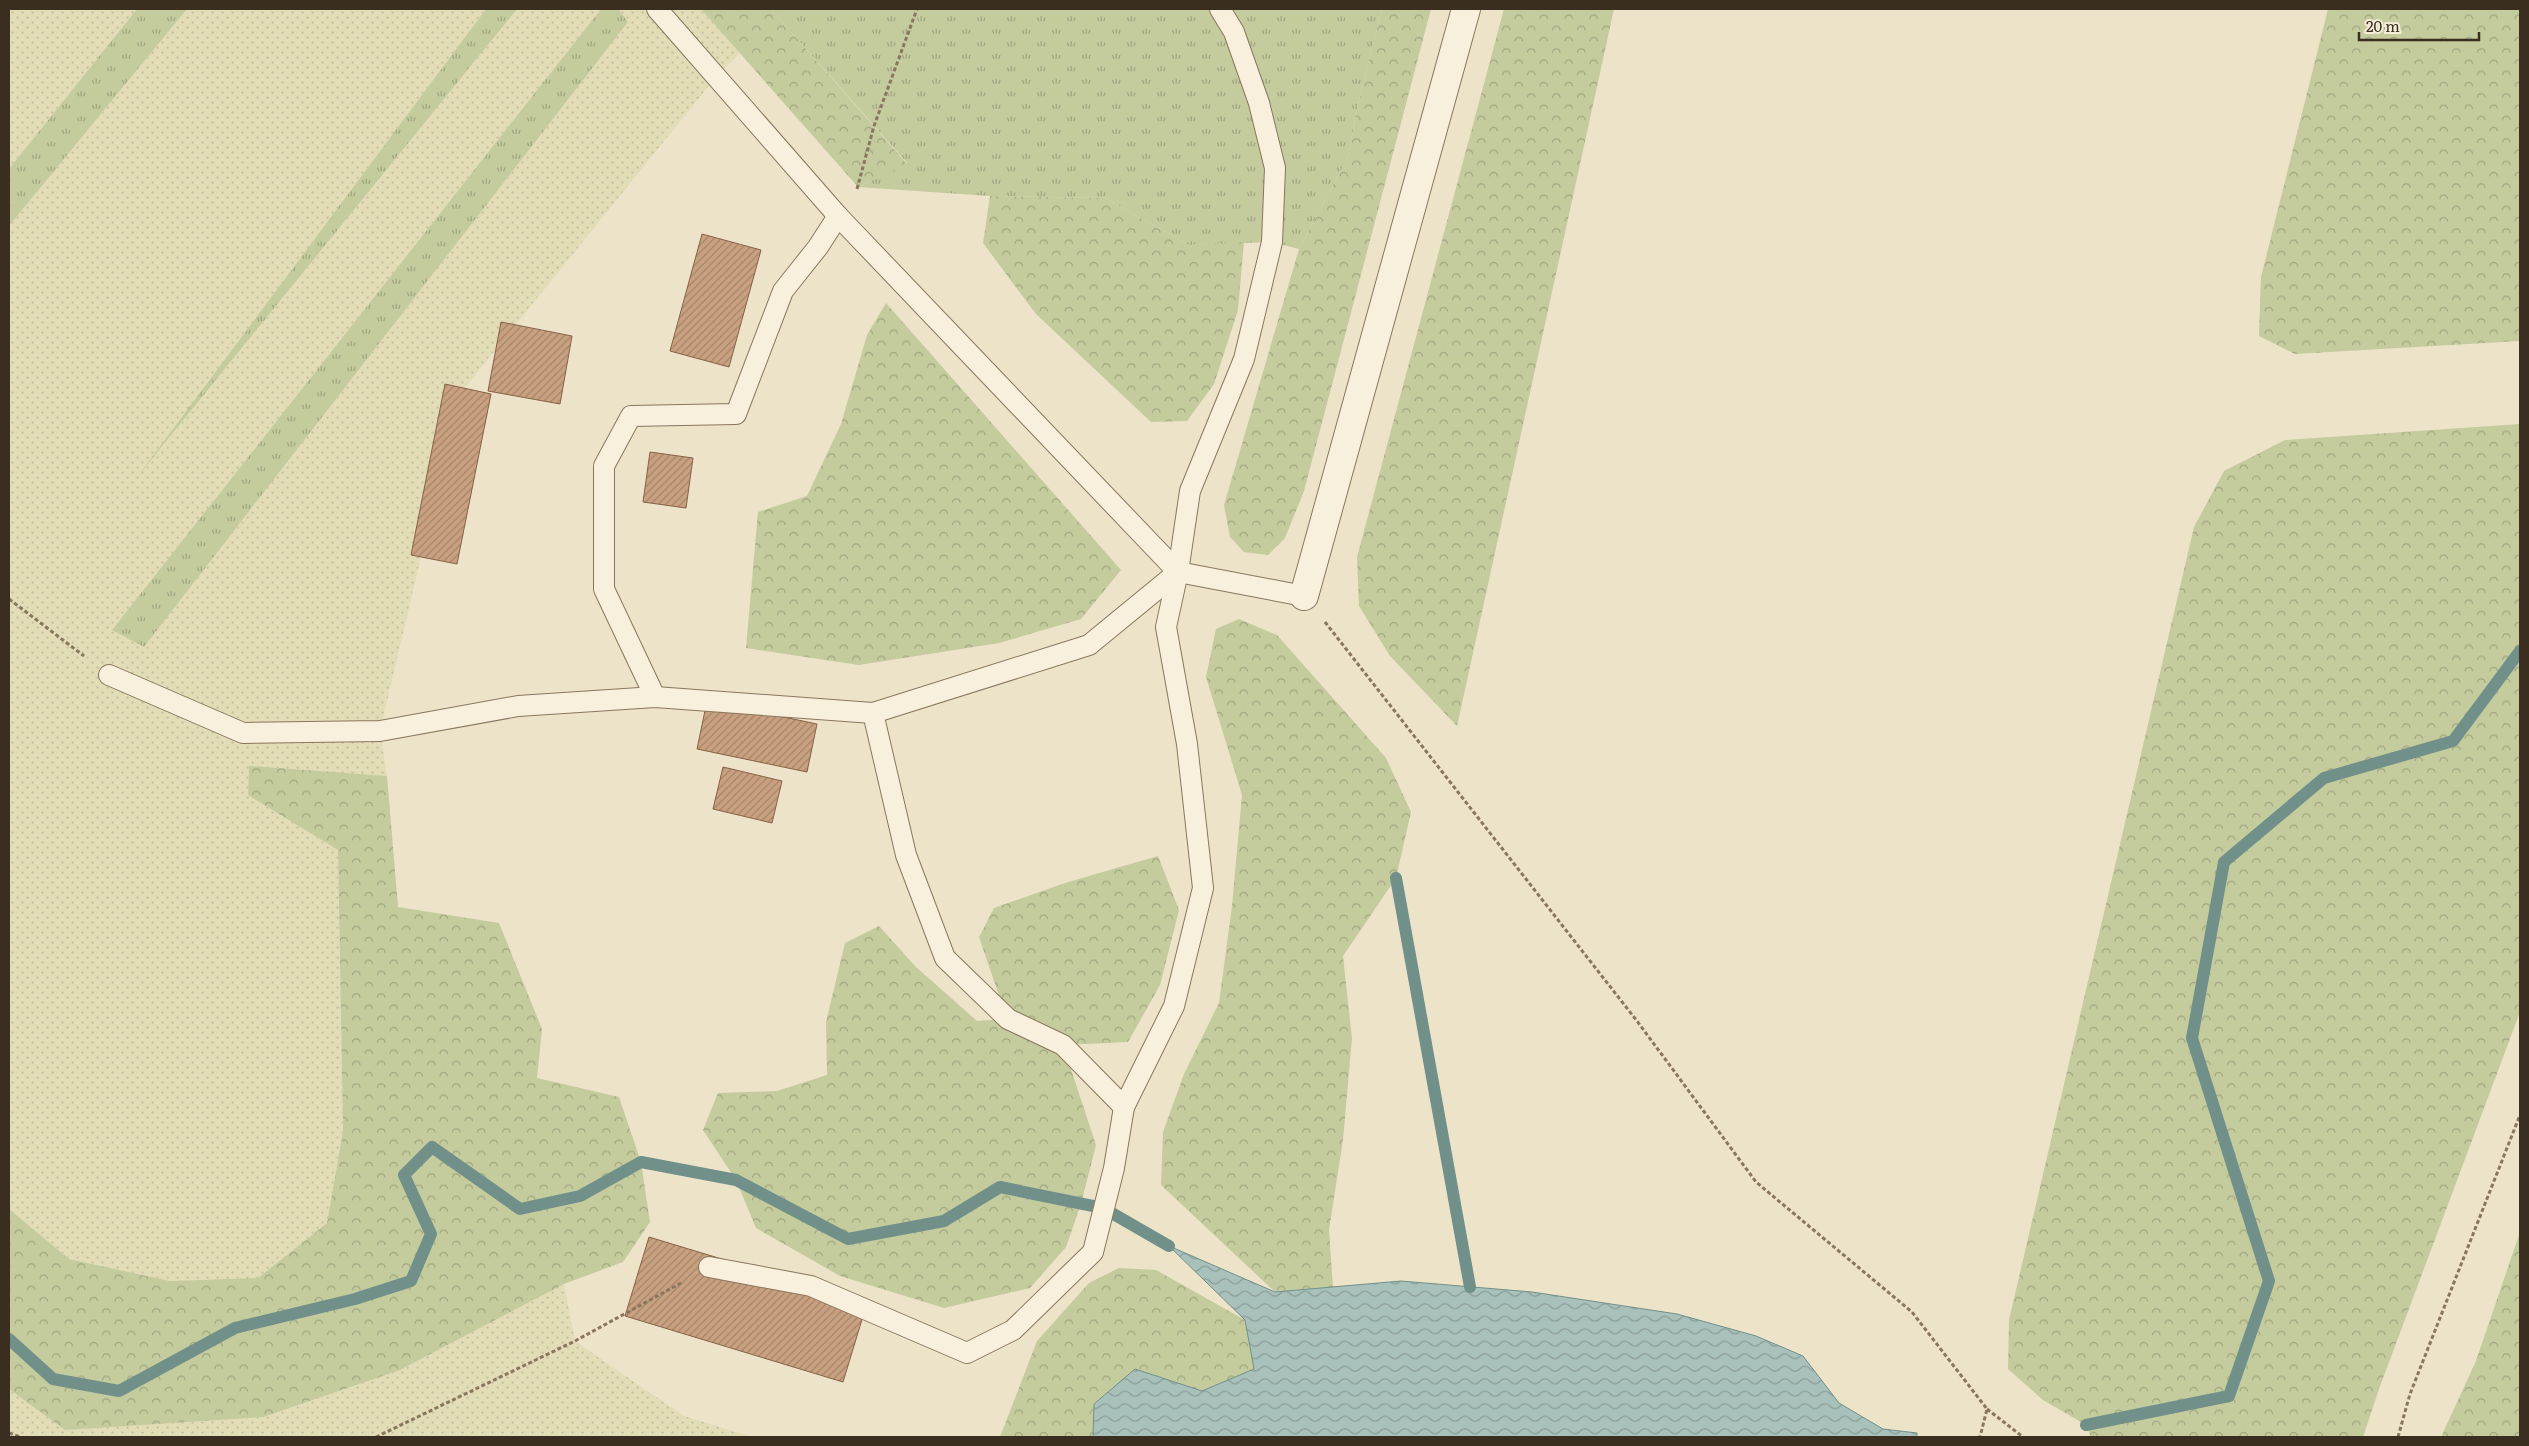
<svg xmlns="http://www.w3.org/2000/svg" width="2529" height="1446" font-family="Literata,serif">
  <defs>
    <pattern id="farmland-dots" width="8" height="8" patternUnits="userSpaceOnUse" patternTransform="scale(1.25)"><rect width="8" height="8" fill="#e2ddb7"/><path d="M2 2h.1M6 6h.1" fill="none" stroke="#c3be9d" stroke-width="1.8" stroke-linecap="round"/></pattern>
    <pattern id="grass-tufts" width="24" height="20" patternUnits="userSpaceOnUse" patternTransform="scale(1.25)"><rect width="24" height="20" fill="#c4cb9d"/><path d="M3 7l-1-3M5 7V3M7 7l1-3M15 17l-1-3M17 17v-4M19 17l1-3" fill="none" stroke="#a0a580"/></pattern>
    <pattern id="forest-crowns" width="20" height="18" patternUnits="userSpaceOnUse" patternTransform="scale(1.25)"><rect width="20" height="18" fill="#c4cb9d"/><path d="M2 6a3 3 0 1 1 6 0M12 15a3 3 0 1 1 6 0" fill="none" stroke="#a0a580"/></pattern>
    <pattern id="water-waves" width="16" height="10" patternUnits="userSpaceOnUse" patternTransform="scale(1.25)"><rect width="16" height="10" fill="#a9c1bb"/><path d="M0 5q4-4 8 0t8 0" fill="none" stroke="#8b9d98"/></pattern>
    <pattern id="building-hatch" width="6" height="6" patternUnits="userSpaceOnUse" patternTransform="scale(1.25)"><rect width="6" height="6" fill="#c9a181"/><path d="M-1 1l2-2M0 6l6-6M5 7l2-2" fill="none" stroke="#a48469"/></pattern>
  </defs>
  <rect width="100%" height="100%" fill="#ede3c9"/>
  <!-- farmland -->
  <g fill="url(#farmland-dots)">
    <path d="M9 9H137L9 169Z"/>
    <path d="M187 9H486L149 463 517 9H601L112 630 144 647 628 22 618 9H701L740 53 716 77 459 395 380 731 387 776 249 767 248 795 338 850 343 1131 327 1223 258 1278 170 1281 69 1259 9 1209V226Z"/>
    <path d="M564 1284 575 1341 684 1416 752 1437H9V1389L66 1430 400 1370Z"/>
  </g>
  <!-- grass -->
  <g fill="url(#grass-tufts)">
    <path d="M137 9H187L9 226V169Z"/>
    <path d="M486 9H517L138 476Z"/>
    <path d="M601 9H618L628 22 144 647 112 630Z"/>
    <path d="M771 9H1382L1358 104 1348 157 1299 249 1272 242 1189 245 1105 198 990 196 858 187 907 163Z"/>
  </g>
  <!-- forest -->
  <g fill="url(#forest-crowns)">
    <path d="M701 9H771L907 164 858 187Z"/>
    <path d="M1382 9H1431L1304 491 1285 538 1268 555 1244 552 1230 537 1224 505 1299 249 1348 157 1358 104Z"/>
    <path d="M1504 9H1614L1457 726 1390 656 1359 606 1357 557Z"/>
    <path d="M2328 9H2520V341L2295 354 2259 336 2261 277Z"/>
    <path d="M990 196 1105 198 1189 245 1244 242 1238 310 1214 384 1187 421 1151 422 1036 314 983 243Z"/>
    <path d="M886 303 1121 570 1081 619 999 643 859 665 746 648 758 512 807 496 841 424 867 335Z"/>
    <path d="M2520 424V1012L2379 1389 2363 1437H2091L2086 1425 2043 1400 2008 1369 2009 1320 2194 527 2224 471 2285 440Z"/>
    <path d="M1239 619 1277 635 1386 758 1411 812 1396 878 1343 956 1352 1038 1343 1140 1329 1230 1333 1287 1275 1292 1161 1185 1163 1132 1184 1074 1219 1003 1232 906 1242 795 1206 677 1216 629Z"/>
    <path d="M249 766 387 776 398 907 499 923 542 1029 537 1078 619 1097 641 1162 650 1222 623 1262 564 1284 400 1370 263 1417 65 1430 9 1389V1209L69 1259 170 1281 258 1278 327 1223 343 1131 338 850 248 795Z"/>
    <path d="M1158 856 1179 910 1160 985 1128 1042 1063 1045 1096 1145 1081 1204 1066 1247 1030 1288 944 1308 840 1276 756 1228 736 1180 703 1130 718 1093 777 1091 827 1075 826 1022 845 943 879 926 916 967 977 1021 1007 1019 979 937 994 908 1065 883Z"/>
    <path d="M2520 1232V1437H2441L2476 1361Z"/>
    <path d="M1119 1268 1156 1270 1245 1320 1254 1369 1202 1391 1135 1369 1094 1404 1093 1437H1000L1037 1341 1089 1283Z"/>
  </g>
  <!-- water -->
  <path fill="url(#water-waves)" stroke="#709089" d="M1169 1246 1275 1292 1401 1281 1532 1292 1677 1314 1756 1336 1803 1356 1839 1403 1883 1429 1917 1433V1437H1093L1094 1404 1135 1369 1202 1391 1254 1369 1245 1320Z"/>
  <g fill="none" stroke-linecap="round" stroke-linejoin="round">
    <!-- stream -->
    <g stroke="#709089" stroke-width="12">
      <path d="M1396 878 1470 1287"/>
      <path d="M9 1339 53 1379 119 1391 235 1328 355 1299 411 1281 431 1234 404 1175 432 1147 520 1209 580 1196 641 1162 736 1180 848 1239 944 1221 1000 1187 1103 1208 1169 1246"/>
      <path d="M2086 1425 2229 1396 2269 1281 2192 1038 2224 862 2324 778 2453 741 2520 651"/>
    </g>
  </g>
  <!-- building -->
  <g fill="url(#building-hatch)" stroke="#876145">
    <path d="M702 234 761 250 729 367 670 351Z"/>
    <path d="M501 322 572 336 560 404 488 391Z"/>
    <path d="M445 384 491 394 457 564 411 555Z"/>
    <path d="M650 452 693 458 686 508 643 502Z"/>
    <path d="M707 701 817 724 807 772 697 749Z"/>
    <path d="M723 767 782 781 772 823 713 809Z"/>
    <path d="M649 1237 867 1303 843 1382 625 1316Z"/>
  </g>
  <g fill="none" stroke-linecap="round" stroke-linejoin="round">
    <defs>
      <g id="service">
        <path d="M657 9 838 216 1178 572"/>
        <path d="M109 675 243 733 380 731 518 706 655 697 873 713 1089 645 1178 572 1304 596"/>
        <path d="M655 697 604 589V466L631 416 736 414 783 291 818 247 838 216"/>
        <path d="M873 713 906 855 945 958 1008 1019 1063 1045 1124 1107"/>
        <path d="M709 1267 811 1286 967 1353 1013 1330 1093 1252 1114 1168 1124 1107 1174 1006 1203 888 1187 744 1166 627 1178 572 1190 491 1244 359 1272 242 1275 168 1259 103 1234 32 1220 9"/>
      </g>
      <path id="minor" d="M1304 596 1466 9"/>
    </defs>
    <!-- service casing -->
    <use href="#service" stroke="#89765e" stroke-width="22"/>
    <!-- minor casing -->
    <use href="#minor" stroke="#89765e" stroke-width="30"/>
    <!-- path -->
    <g stroke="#89765e" stroke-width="3" stroke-dasharray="4 2.5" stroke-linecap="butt">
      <path d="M857 189 874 126 917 9"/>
      <path d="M9 599 84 656"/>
      <path d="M1325 622 1637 1021 1756 1182 1912 1312 1987 1409 1980 1437"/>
      <path d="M1987 1409 2023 1437"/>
      <path d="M9 1433 21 1437"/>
      <path d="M376 1437 575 1341 681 1283"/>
      <path d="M2398 1437 2410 1394 2520 1115"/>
    </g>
    <!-- service -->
    <use href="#service" stroke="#f8f0dc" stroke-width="20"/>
    <!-- minor -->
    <use href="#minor" stroke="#f8f0dc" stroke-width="28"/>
  </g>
  <!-- border -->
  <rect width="2529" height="1446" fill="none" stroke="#3a2e21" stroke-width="20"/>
  <!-- scale -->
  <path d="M2359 32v8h120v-8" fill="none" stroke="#3a2e21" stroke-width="2.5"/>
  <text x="2366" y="32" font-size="15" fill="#3a2e21" stroke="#f5edd8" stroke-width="4" paint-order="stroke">20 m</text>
</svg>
